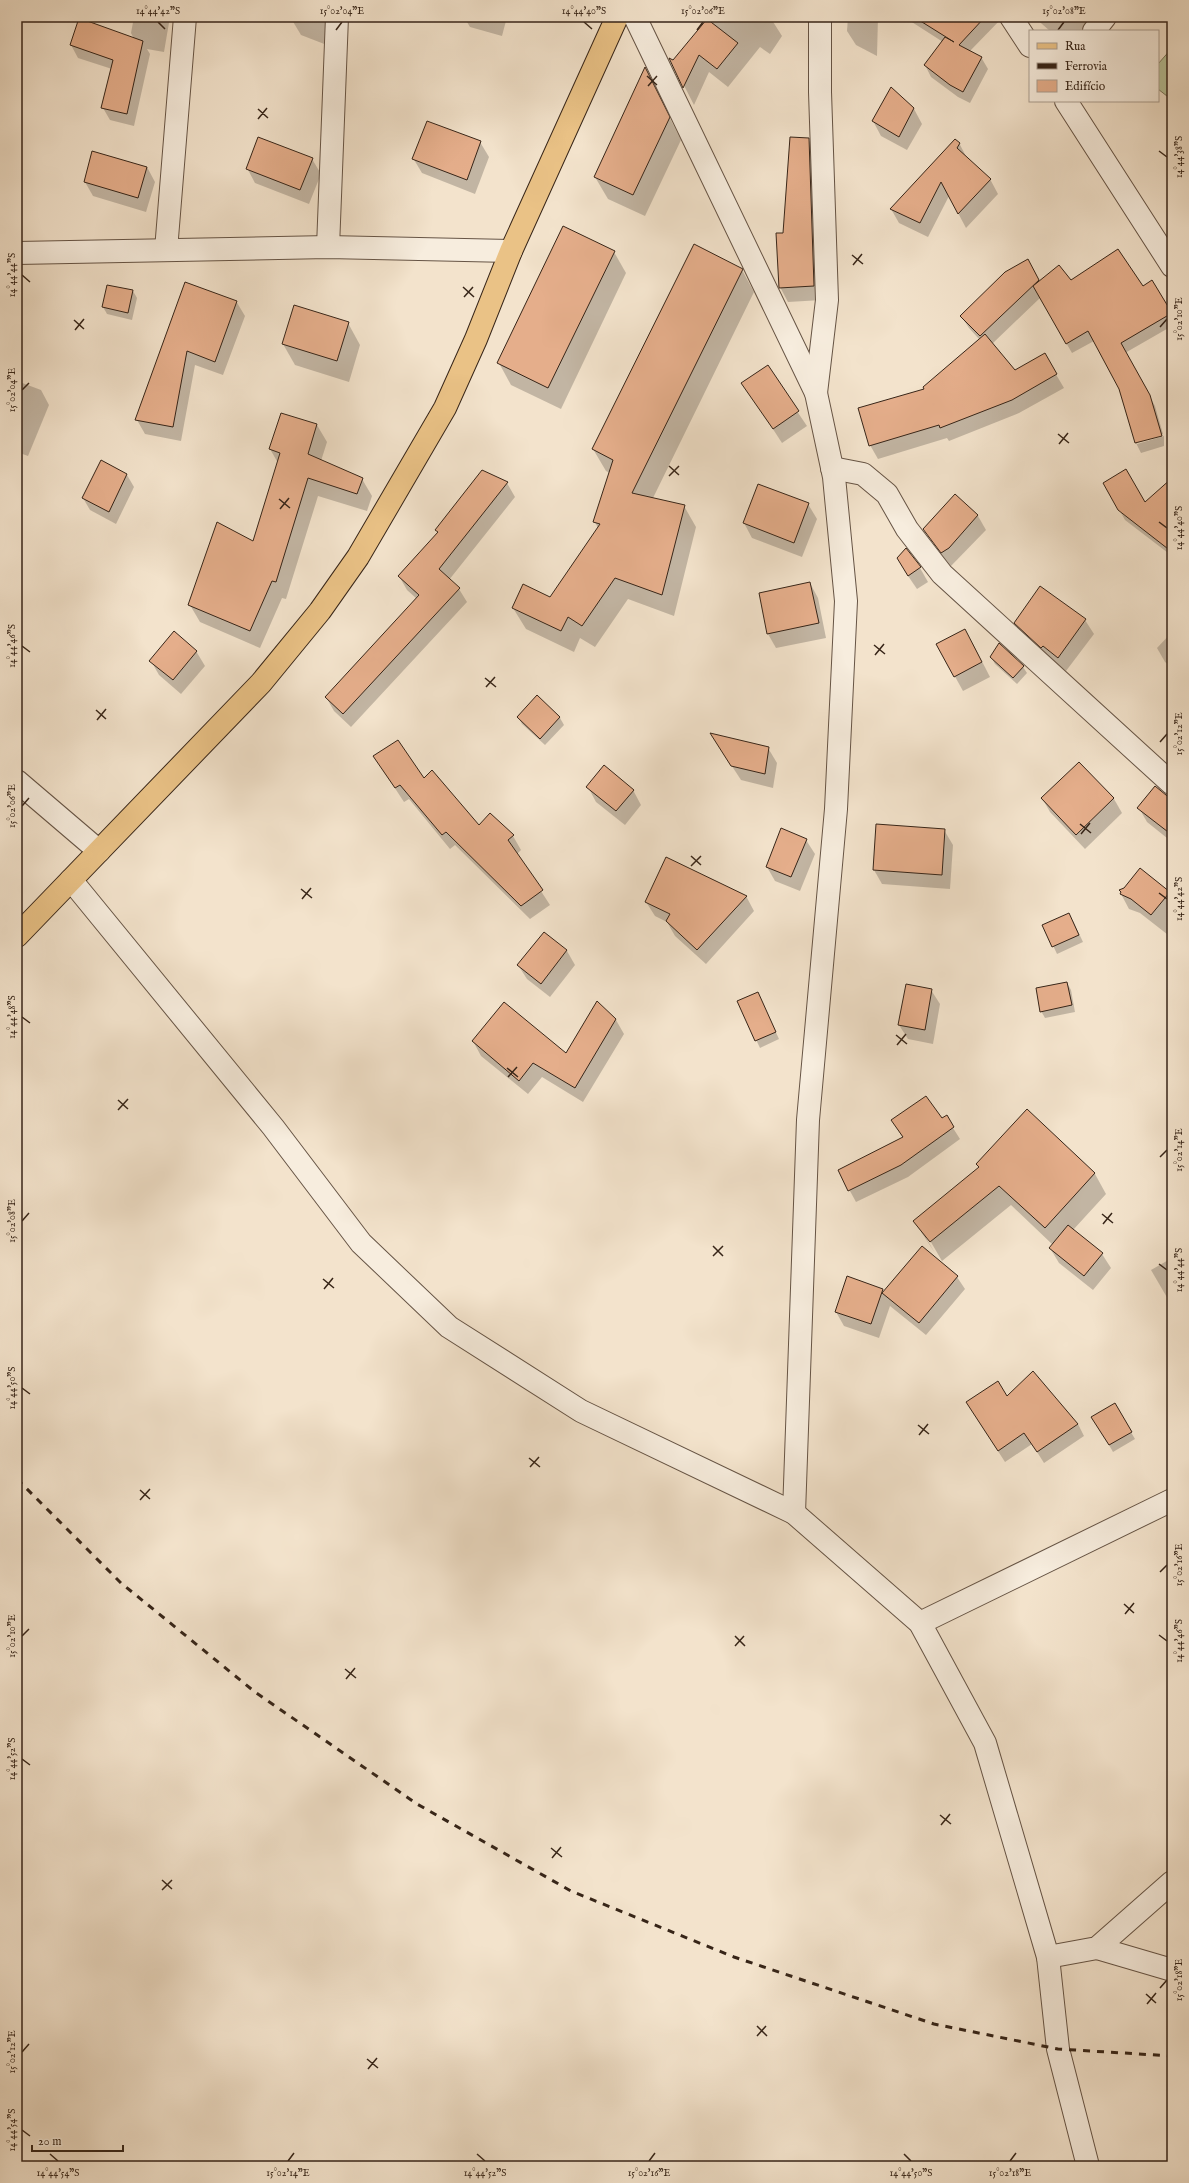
<svg xmlns="http://www.w3.org/2000/svg" width="1189" height="2183" font-family="'IM FELL English',serif">
  <rect width="100%" height="100%" fill="#f3e3cc"/>
  <filter id="stains"><feTurbulence type="fractalNoise" baseFrequency=".005" numOctaves="4"/><feColorMatrix values="0 0 0 0 .2 0 0 0 0 .09 0 0 0 0 .02 0 0 0 .5 -.17"/></filter>
  <radialGradient id="worn" r=".72"><stop offset=".6" stop-color="#630" stop-opacity="0"/><stop offset="1" stop-color="#630" stop-opacity=".3"/></radialGradient>
  <!-- green -->
  <path fill="#b8c49a" stroke="#787459" d="M1172 48V100L1158 89V64Z"/>
  <!-- shadow -->
  <g fill="#0003">
    <path d="M134 17H170L164 52 147 49 150 54 134 126 110 120 103 108 112 69 78 58 71 45 134 39 131 33Z"/>
    <path d="M294 17H347L332 47 301 35 292 20Z"/>
    <path d="M464 17H507L502 36 470 27Z"/>
    <path d="M710 17H770L782 36 770 54 760 47 728 87 709 72 694 105 671 60 674 62Z"/>
    <path d="M848 17H878L877 56 856 45 847 31Z"/>
    <path d="M904 17H1003L970 51 981 57 988 69 970 103 958 97 931 77 925 65 943 42Z"/>
    <path d="M1034 17H1094L1095 31H1050Z"/>
    <path d="M645 69 681 140 645 216 608 199 595 177Z"/>
    <path d="M891 88 914 109 922 124 907 150 881 136 873 121Z"/>
    <path d="M808 139 817 154 822 300 788 302 780 287 784 234Z"/>
    <path d="M480 142 489 157 475 194 422 173 413 158Z"/>
    <path d="M959 143 967 158 990 179 998 194 966 228 949 196 928 237 899 223 891 209Z"/>
    <path d="M312 159 321 174 309 204 255 183 247 168Z"/>
    <path d="M147 167 155 182 146 212 93 196 85 182Z"/>
    <path d="M614 252 626 273 561 409 511 385 499 363Z"/>
    <path d="M742 270 754 292 653 498 684 506 696 527 674 616 628 599 595 647 580 638 574 652 526 629 513 608 550 598 598 528 595 522 610 473 606 471 593 449Z"/>
    <path d="M1035 273 1040 282 1071 281 1142 288 1152 282 1172 315V326L1125 353 1155 406 1163 434 1137 442V444L1164 436V446L1141 453 1136 443 1120 389 1094 341 1072 353 1040 298 992 344 1015 371 1044 354 1064 388 1019 413 949 441 947 438 878 459 870 445 925 390 979 339 969 328 961 316Z"/>
    <path d="M186 283 236 301 245 316 223 375 195 365 181 441 145 434 137 420Z"/>
    <path d="M133 291 137 298 132 320 107 314 103 307Z"/>
    <path d="M348 323 360 345 349 382 295 365 283 344Z"/>
    <path d="M767 367 807 426 782 443 743 383Z"/>
    <path d="M17 381 41 390 49 405 28 456 17 452Z"/>
    <path d="M317 425 327 442 321 461 362 479 372 496 367 511 318 496 286 599 282 598 260 648 200 622 190 605 254 542 278 463 270 449Z"/>
    <path d="M483 471 507 483 515 497 449 580 459 589 467 602 351 727 334 711 326 697 417 599 407 590 399 576 439 533 437 530Z"/>
    <path d="M127 475 134 487 116 524 90 510 83 498Z"/>
    <path d="M1172 479V556L1125 520 1104 483 1145 504Z"/>
    <path d="M955 495 978 516 986 530 950 567 924 529Z"/>
    <path d="M808 504 817 519 802 557 752 538 744 523Z"/>
    <path d="M920 568 928 582 917 589 906 573Z"/>
    <path d="M810 583 818 598 826 638 776 648 768 634Z"/>
    <path d="M1085 620 1094 634 1066 671 1024 638 1015 623Z"/>
    <path d="M1172 632V668L1165 662 1157 648Z"/>
    <path d="M937 644H973L990 677 963 691Z"/>
    <path d="M196 651 205 666 181 694 159 675 151 661Z"/>
    <path d="M991 657 1023 667 1027 673 1017 684 995 664Z"/>
    <path d="M537 697 560 718 564 725 545 745 522 724 518 717Z"/>
    <path d="M720 748H768L777 763 773 788 741 780Z"/>
    <path d="M1079 763 1114 799 1122 813 1085 849 1050 812 1042 798Z"/>
    <path d="M383 770 423 779 479 826 513 836 521 850 517 854 550 905 530 919 455 845 450 849 409 799 404 802Z"/>
    <path d="M588 787 633 790 641 805 625 825 596 802Z"/>
    <path d="M1172 802V842L1147 822 1139 808Z"/>
    <path d="M944 830 953 845 950 889 882 884 874 870Z"/>
    <path d="M806 840 815 854 800 891 775 881 767 867Z"/>
    <path d="M1140 870 1172 895V938L1140 913 1129 909 1121 894Z"/>
    <path d="M746 896 754 911 706 964 675 936 667 922 655 916 646 902Z"/>
    <path d="M1073 921 1083 942 1057 954 1044 926Z"/>
    <path d="M544 933 567 951 575 965 550 997 527 979 518 965Z"/>
    <path d="M1067 983 1071 990 1075 1012 1045 1018 1041 1011Z"/>
    <path d="M931 990 940 1004 933 1044 908 1039 899 1025Z"/>
    <path d="M761 1000 779 1039 760 1048 738 1001Z"/>
    <path d="M597 1003 616 1020 624 1034 583 1102 542 1077 528 1094 481 1056 473 1041 566 1055Z"/>
    <path d="M1027 1110 1095 1174 1106 1194 1073 1230 1102 1254 1111 1268 1093 1290 1059 1263 1050 1248 1053 1245 1011 1205 942 1261 928 1237 926 1238 935 1253 914 1221 979 1168 977 1164Z"/>
    <path d="M946 1117 960 1139 908 1177 856 1202 839 1171 903 1138 892 1120 941 1119Z"/>
    <path d="M922 1247 957 1277 965 1289 926 1335 890 1306 879 1338 844 1326 836 1312 882 1290 884 1293Z"/>
    <path d="M1172 1258V1306L1151 1270Z"/>
    <path d="M1007 1397 1078 1424 1084 1436 1044 1463 1032 1444 1005 1462 974 1414Z"/>
    <path d="M1114 1404 1135 1439 1113 1452 1093 1417Z"/>
  </g>
  <!-- building -->
  <g fill="#e5ae8b" stroke="#372518">
    <path d="M914 17H985L959 45 982 57 963 92 950 85 924 65 945 37 954 42Z"/>
    <path d="M79 18 143 41 127 114 101 108 113 60 70 45Z"/>
    <path d="M707 19 738 43 717 69 699 55 683 88 669 58 673 60Z"/>
    <path d="M645 67 670 117 633 195 594 177Z"/>
    <path d="M891 87 914 108 899 137 872 121Z"/>
    <path d="M427 121 481 141 467 180 412 159Z"/>
    <path d="M258 137 313 158 300 190 246 169Z"/>
    <path d="M790 137 809 138 814 286 779 288 776 233H783Z"/>
    <path d="M955 139 960 143 957 148 991 179 958 214 941 182 920 223 890 209Z"/>
    <path d="M92 151 147 167 138 198 84 182Z"/>
    <path d="M563 226 615 251 548 388 497 363Z"/>
    <path d="M694 244 743 269 632 493 685 505 662 595 615 578 582 626 568 617 561 631 512 608 523 584 550 597 600 524 593 522 613 460 592 449Z"/>
    <path d="M1118 249 1143 286 1152 280 1172 313 1121 343 1150 395 1162 436 1135 443 1119 389 1088 331 1066 344 1033 286 1059 265 1071 280Z"/>
    <path d="M1028 259 1039 280 980 336 960 316 1005 272Z"/>
    <path d="M185 282 237 301 215 362 187 351 173 427 135 420Z"/>
    <path d="M107 285 133 290 128 313 102 307Z"/>
    <path d="M294 305 349 322 337 361 282 344Z"/>
    <path d="M985 334 1015 370 1045 353 1057 374 1012 400 940 428 939 425 869 446 858 408 924 389 923 387Z"/>
    <path d="M768 365 799 411 773 429 741 383Z"/>
    <path d="M281 413 317 424 308 454 363 478 357 494 308 478 276 582 272 581 250 631 188 605 217 522 253 541 280 453 269 449Z"/>
    <path d="M101 460 127 474 109 512 82 498Z"/>
    <path d="M1126 469 1145 502 1172 478V552L1118 510 1103 483Z"/>
    <path d="M482 470 508 482 439 569 460 588 343 714 325 697 419 595 398 576 438 532 435 530Z"/>
    <path d="M758 484 809 503 794 543 743 523Z"/>
    <path d="M955 494 978 515 949 548 941 553 923 529Z"/>
    <path d="M906 548 921 567 908 576 897 558Z"/>
    <path d="M810 582 819 623 767 634 759 593Z"/>
    <path d="M1040 586 1086 619 1058 658 1043 646 1041 648 1014 623Z"/>
    <path d="M965 629 982 662 954 677 936 644Z"/>
    <path d="M174 631 197 651 173 680 149 661Z"/>
    <path d="M999 643 1024 666 1013 678 990 657Z"/>
    <path d="M537 695 560 717 540 739 517 717Z"/>
    <path d="M710 733 769 747 765 774 731 766Z"/>
    <path d="M398 740 424 778 432 770 479 825 490 813 514 835 508 840 543 890 521 906 446 832 442 835 400 785 395 788 373 756Z"/>
    <path d="M1079 762 1114 798 1076 835 1041 798Z"/>
    <path d="M604 765 634 790 616 811 586 787Z"/>
    <path d="M1155 786 1172 800V835L1137 808Z"/>
    <path d="M876 824 945 829 942 875 873 870Z"/>
    <path d="M781 828 807 839 791 877 766 867Z"/>
    <path d="M666 857 747 896 697 950 666 921 670 914 645 902Z"/>
    <path d="M1140 868 1170 892 1151 915 1131 899 1120 894 1121 892 1119 890 1124 888Z"/>
    <path d="M1069 913 1079 935 1052 947 1042 925Z"/>
    <path d="M544 932 567 950 541 984 517 965Z"/>
    <path d="M1067 982 1072 1005 1040 1012 1036 988Z"/>
    <path d="M906 984 932 989 925 1030 898 1025Z"/>
    <path d="M758 992 776 1032 755 1041 737 1001Z"/>
    <path d="M597 1001 616 1019 575 1088 533 1063 519 1081 472 1041 504 1002 566 1053Z"/>
    <path d="M926 1096 942 1118 947 1115 954 1127 901 1165 848 1191 838 1170 903 1137 891 1120Z"/>
    <path d="M1027 1109 1095 1173 1045 1228 999 1186 930 1242 913 1221 979 1167 976 1164Z"/>
    <path d="M1068 1225 1103 1253 1084 1276 1049 1248Z"/>
    <path d="M922 1246 958 1276 919 1323 882 1293Z"/>
    <path d="M847 1276 883 1289 871 1324 835 1312Z"/>
    <path d="M1033 1371 1078 1424 1037 1452 1024 1433 998 1451 966 1402 998 1381 1007 1396Z"/>
    <path d="M1115 1403 1132 1432 1109 1445 1091 1417Z"/>
  </g>
  <g fill="none" stroke-linecap="round" stroke-linejoin="round">
    <defs>
      <g id="minor">
        <path d="M635 17 816 393 834 477 846 601 836 809 808 1120 794 1513"/>
        <path d="M1011 17 1030 46"/>
        <path d="M1094 31 1105 17"/>
        <path d="M1066 101 1172 266"/>
        <path d="M328 247 337 17"/>
        <path d="M166 250 185 17"/>
        <path d="M17 253 328 247 511 251"/>
        <path d="M816 393 827 300 820 92V17"/>
        <path d="M832 468 863 474 887 494 907 529 942 574 1172 784"/>
        <path d="M17 781 99 851"/>
        <path d="M71 880 273 1127 361 1243 449 1327 581 1411 794 1513 920 1623 985 1743 1048 1957 1058 2049 1088 2166"/>
        <path d="M920 1623 1172 1500"/>
        <path d="M1097 1948 1172 1970"/>
        <path d="M1048 1957 1097 1948 1172 1882"/>
      </g>
      <path id="primary" d="M17 936 261 683 320 611 358 557 445 408 476 339 511 251 617 17"/>
    </defs>
    <!-- minor casing -->
    <use href="#minor" stroke="#665445" stroke-width="24"/>
    <!-- primary casing -->
    <use href="#primary" stroke="#372518" stroke-width="24"/>
    <!-- minor -->
    <use href="#minor" stroke="#f7edde" stroke-width="22"/>
    <!-- primary -->
    <use href="#primary" stroke="#eac286" stroke-width="22"/>
    <!-- rail -->
    <path stroke="#372518" stroke-width="3" stroke-dasharray="7 7" stroke-linecap="butt" d="M17 1479 121 1583 255 1692 417 1804 571 1891 734 1957 934 2024 1058 2049 1172 2056"/>
  </g>
  <!-- ticks -->
  <path fill="none" stroke="#372518" stroke-width="1.5" d="M158 22 165 29M584 22 592 29M336 30 342 22M697 30 703 22M1058 30 1064 22M647 76 657 85M648 86 657 76M258 109 268 118M258 119 267 108M1159 151 1167 157M852 255 863 264M853 265 862 254M22 275 30 282M463 287 474 297M464 297 473 287M74 320 84 329M1160 327 1167 319M75 330 84 319M22 390 29 383M1058 434 1069 443M1059 444 1068 433M669 466 679 475M669 476 679 466M279 499 290 508M280 509 289 498M1159 522 1167 528M874 645 885 654M22 646 30 652M875 655 884 644M485 678 496 687M486 687 495 677M96 710 106 719M97 720 106 709M1160 742 1167 734M22 806 29 798M1080 824 1091 833M1081 834 1090 823M691 856 701 865M691 866 701 856M301 889 312 898M1159 893 1167 899M302 899 311 888M22 1017 30 1023M896 1035 907 1044M897 1045 906 1034M507 1068 518 1077M508 1077 517 1067M118 1100 128 1109M118 1110 128 1099M1160 1157 1167 1150M1102 1214 1113 1223M22 1221 29 1213M1103 1224 1112 1213M713 1246 723 1256M713 1256 723 1246M1159 1264 1167 1270M323 1279 334 1288M324 1289 333 1278M22 1388 30 1394M918 1425 929 1434M919 1435 928 1424M529 1458 540 1467M530 1467 539 1457M140 1490 150 1499M140 1500 150 1489M1160 1572 1167 1565M1124 1604 1134 1613M1125 1614 1134 1603M1159 1635 1167 1641M22 1636 29 1629M735 1636 745 1646M735 1646 744 1636M345 1669 356 1678M346 1679 355 1668M22 1759 30 1765M940 1815 951 1824M941 1825 950 1814M551 1848 562 1857M552 1858 561 1847M162 1880 172 1889M162 1890 172 1880M1160 1988 1167 1980M1146 1994 1156 2003M1147 2004 1156 1993M757 2026 767 2036M757 2036 766 2026M22 2052 29 2044M367 2059 378 2068M368 2069 377 2058M22 2130 30 2136M50 2154 58 2161M477 2154 485 2161M904 2154 911 2161M288 2161 294 2153M649 2161 655 2153M1010 2161 1016 2153"/>
  <!-- margin -->
  <rect width="1189" height="2183" fill="none" stroke="#f3e3cc" stroke-width="44"/>
  <!-- legend -->
  <rect x="1029" y="30" width="130" height="72" fill="#f7edde" stroke="#aa9d8f"/>
  <rect x="1037" y="43" width="20" height="6" fill="#eac286" stroke="#aa9d8f"/>
  <text x="1065" y="50" font-size="12" fill="#372518">Rua</text>
  <rect x="1037" y="63" width="20" height="6" fill="#372518" stroke="#aa9d8f"/>
  <text x="1065" y="70" font-size="12" fill="#372518">Ferrovia</text>
  <rect x="1037" y="80" width="20" height="12" fill="#e5ae8b" stroke="#aa9d8f"/>
  <text x="1065" y="90" font-size="12" fill="#372518">Edifício</text>
  <!-- scale -->
  <path d="M32 2145v6h91v-6" fill="none" stroke="#372518" stroke-width="2"/>
  <text x="38" y="2145" font-size="12" fill="#372518" stroke="#f7edde" stroke-width="3" paint-order="stroke">20 m</text>
  <rect x="22" y="22" width="1145" height="2139" fill="none" stroke="#372518" stroke-width="1.5"/>
  <g font-size="10" text-anchor="middle" fill="#372518">
    <text x="158" y="14">14°44'42"S</text>
    <text x="342" y="14">15°02'04"E</text>
    <text x="584" y="14">14°44'40"S</text>
    <text x="703" y="14">15°02'06"E</text>
    <text x="1064" y="14">15°02'08"E</text>
    <text transform="translate(1178 157) rotate(-90)" y="4">14°44'38"S</text>
    <text transform="translate(11 275) rotate(-90)" y="4">14°44'44"S</text>
    <text transform="translate(1178 319) rotate(-90)" y="4">15°02'10"E</text>
    <text transform="translate(11 390) rotate(-90)" y="4">15°02'04"E</text>
    <text transform="translate(1178 528) rotate(-90)" y="4">14°44'40"S</text>
    <text transform="translate(11 646) rotate(-90)" y="4">14°44'46"S</text>
    <text transform="translate(1178 734) rotate(-90)" y="4">15°02'12"E</text>
    <text transform="translate(11 806) rotate(-90)" y="4">15°02'06"E</text>
    <text transform="translate(1178 899) rotate(-90)" y="4">14°44'42"S</text>
    <text transform="translate(11 1017) rotate(-90)" y="4">14°44'48"S</text>
    <text transform="translate(1178 1150) rotate(-90)" y="4">15°02'14"E</text>
    <text transform="translate(11 1221) rotate(-90)" y="4">15°02'08"E</text>
    <text transform="translate(1178 1270) rotate(-90)" y="4">14°44'44"S</text>
    <text transform="translate(11 1388) rotate(-90)" y="4">14°44'50"S</text>
    <text transform="translate(1178 1565) rotate(-90)" y="4">15°02'16"E</text>
    <text transform="translate(11 1636) rotate(-90)" y="4">15°02'10"E</text>
    <text transform="translate(1178 1641) rotate(-90)" y="4">14°44'46"S</text>
    <text transform="translate(11 1759) rotate(-90)" y="4">14°44'52"S</text>
    <text transform="translate(1178 1980) rotate(-90)" y="4">15°02'18"E</text>
    <text transform="translate(11 2052) rotate(-90)" y="4">15°02'12"E</text>
    <text transform="translate(11 2130) rotate(-90)" y="4">14°44'54"S</text>
    <text x="58" y="2176">14°44'54"S</text>
    <text x="288" y="2176">15°02'14"E</text>
    <text x="485" y="2176">14°44'52"S</text>
    <text x="649" y="2176">15°02'16"E</text>
    <text x="911" y="2176">14°44'50"S</text>
    <text x="1010" y="2176">15°02'18"E</text>
  </g>
  <rect width="100%" height="100%" filter="url(#stains)"/>
  <rect width="100%" height="100%" fill="url(#worn)"/>
</svg>
